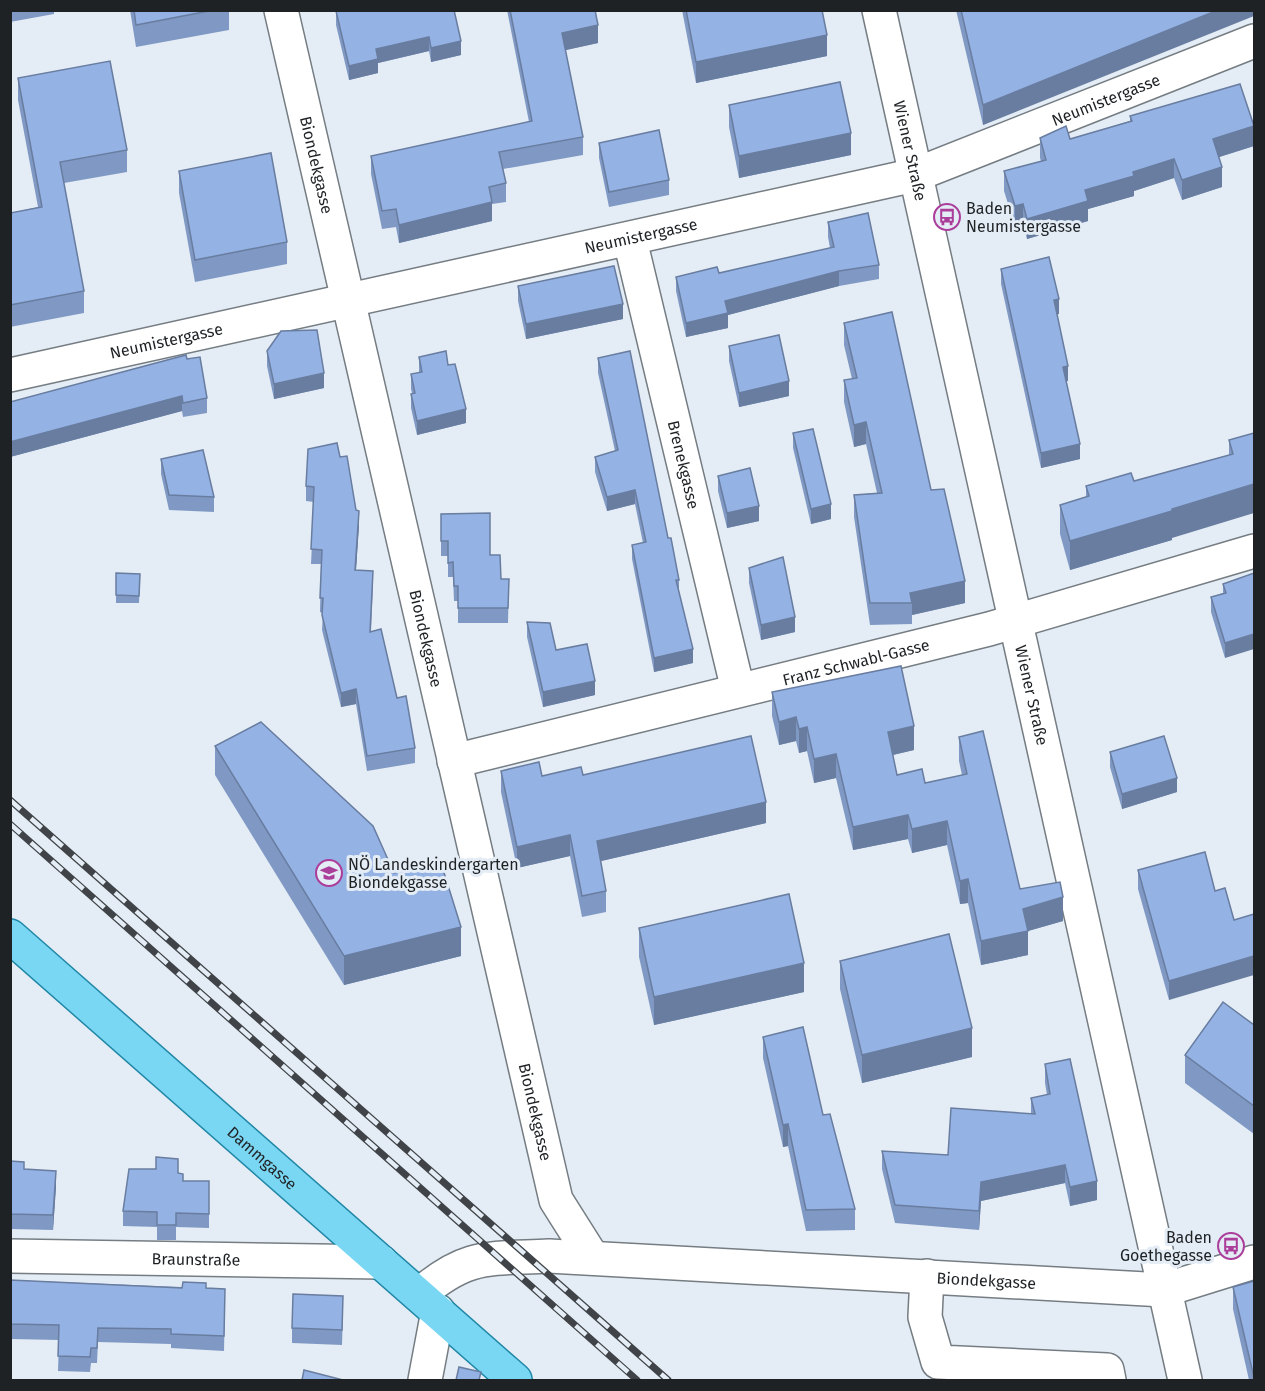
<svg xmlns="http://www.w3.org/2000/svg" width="1265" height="1391" font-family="'Fira Sans',sans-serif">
  <rect width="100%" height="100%" fill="#e4edf5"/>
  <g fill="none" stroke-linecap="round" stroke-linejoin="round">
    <defs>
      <g id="minor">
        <path id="s1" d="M281 10 556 1200 592 1257"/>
        <path id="s2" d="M879 10 1185 1380"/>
        <path id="s3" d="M630 240 738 690"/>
        <path id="s4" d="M10 375 915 175 1254 41"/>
        <path id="s5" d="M454 761 989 629 1254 551"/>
        <path id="s6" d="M10 1256 381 1262"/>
        <path d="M927 1276 925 1317 938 1362 1107 1370 1109 1380"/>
        <path id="s7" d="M419 1295C467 1253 489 1259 549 1256L1164 1290 1254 1262"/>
        <path d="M425 1380 438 1311"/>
      </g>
      <g id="major">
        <path id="s8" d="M10 936 515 1380"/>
      </g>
    </defs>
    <!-- minor casing -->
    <use href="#minor" stroke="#757d83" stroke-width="36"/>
    <!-- major casing -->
    <use href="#major" stroke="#2087a6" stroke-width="36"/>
    <!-- minor -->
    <use href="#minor" stroke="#fff" stroke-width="33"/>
    <!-- major -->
    <use href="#major" stroke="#7ad7f3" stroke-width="33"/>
    <defs>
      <g id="rail">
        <path d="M10 800 668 1380"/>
        <path d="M10 824 637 1380"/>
      </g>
    </defs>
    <!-- rail casing -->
    <use href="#rail" stroke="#404448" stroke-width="7"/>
    <!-- rail -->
    <use href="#rail" stroke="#e4edf5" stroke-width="4.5" stroke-dasharray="14" stroke-linecap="butt"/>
  </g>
  <!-- wall -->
  <g fill="#8099c4">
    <path d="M10 10H54V14L10 22Z"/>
    <path d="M130 10H229V30L136 47Z"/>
    <path d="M454 10 461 55 431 62 429 51 378 63V73L349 80 336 25V11Z"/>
    <path d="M507 10H595L598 43 565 50 583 137V155L503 169 506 183V202L492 204V221L399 243 396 227 382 229 371 174V156L529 122Z"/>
    <path d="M682 10H822L827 56 696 83Z"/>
    <path d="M956 10H1254L983 125Z"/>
    <path d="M18 78 127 150V172L64 183 84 291V313L10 327V213L38 207 18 100Z"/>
    <path d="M729 105 851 155 739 178 729 127Z"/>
    <path d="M1130 116 1254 146 1219 157 1222 187 1182 200 1174 178 1134 191V196L1088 209V221L1027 239 1023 224 1015 226 1004 191V171L1041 161 1040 158V138L1070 139 1130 121Z"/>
    <path d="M599 143 669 180V195L609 207 599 158Z"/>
    <path d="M179 171 287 242V264L195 282 179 193Z"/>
    <path d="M828 222 879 265V279L839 286 728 315V328L686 337 676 291V277L719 273 830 248 828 237Z"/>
    <path d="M1001 269 1059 314H1057L1068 381H1066L1080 459 1041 468 1001 284Z"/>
    <path d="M518 286 623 319 526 339 518 301Z"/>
    <path d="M844 323 931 490 965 603 912 615V624L870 625 854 517V495L877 493 866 444 854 447 844 402V380L852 379 844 345Z"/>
    <path d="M729 346 789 396 739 407 729 361Z"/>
    <path d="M267 351 324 388 274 399 267 366Z"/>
    <path d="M419 357 448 365 466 423 417 435 411 408V394L412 393 411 389V374L419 373Z"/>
    <path d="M598 358 668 538 679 580V592L693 663 654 672 632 559V545L643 543 635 504 607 511 595 472V457L615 451 598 373Z"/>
    <path d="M187 359 207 398V413L183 417 182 411 10 457Z"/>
    <path d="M793 433 831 519 811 524 793 448Z"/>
    <path d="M1254 433 1172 538V540L1070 570 1060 534V505L1086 497V486L1134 481 1229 455V440Z"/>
    <path d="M340 457 359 525 356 570 373 586 371 632 397 698 415 748V763L367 771 356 704 341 707 322 630 323 613 320 612 321 564H311L314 502 306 501V486Z"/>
    <path d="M161 459 214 497V512L169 510 161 474Z"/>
    <path d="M718 476 759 521 727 528 718 491Z"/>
    <path d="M441 514 490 555 501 579H509L508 623H458V601H454L453 577H448V556H441Z"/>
    <path d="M749 568 795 632 761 640 749 583Z"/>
    <path d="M116 573 140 574 139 603H116Z"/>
    <path d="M1254 573 1225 658 1211 612V597L1223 593V584Z"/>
    <path d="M527 622 556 650 595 695 543 707 527 637Z"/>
    <path d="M772 692 914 750 893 755 897 775 925 783 962 775 959 761V737L1020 889 1063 921 1028 931V955L981 965 968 903 960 904 947 845 912 853 908 839 853 850 836 778 814 783 807 751 799 753 796 741 779 745 772 716Z"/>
    <path d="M215 746 394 873 461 956 344 985 215 775Z"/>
    <path d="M1110 752 1177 792 1122 809 1110 767Z"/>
    <path d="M501 771 542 776 583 775 766 823 601 861 606 891V912L582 917 570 856 517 868 501 792Z"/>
    <path d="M1205 852 1169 1000 1138 889V870Z"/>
    <path d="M639 928 804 992 654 1025 639 957Z"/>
    <path d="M840 961 972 1057 862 1083 840 989Z"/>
    <path d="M1254 1025V1134L1185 1083V1055Z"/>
    <path d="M763 1037 823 1115 855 1209V1230L806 1231 788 1146 783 1147 763 1058Z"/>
    <path d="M1045 1064 1097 1200 1070 1206 1065 1183 981 1201 979 1230 895 1223 882 1169V1151L948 1155 1031 1113V1098L1047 1095 1045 1083Z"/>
    <path d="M10 1161 56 1186 53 1230 10 1229Z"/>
    <path d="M178 1173 183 1181H209V1228L176 1227V1240H157V1227L123 1226V1211Z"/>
    <path d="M10 1280 206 1288 225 1304 224 1351 171 1348V1344L98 1342 97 1363H91L90 1372 58 1371 59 1340 10 1339Z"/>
    <path d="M1233 1287 1254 1380H1249L1233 1309Z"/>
    <path d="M343 1311 342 1345 292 1343V1328Z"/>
  </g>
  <!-- shaded-wall -->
  <g fill="#687da0">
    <path d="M1218 10H1254V16L983 125V105Z"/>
    <path d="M598 25V43L562 51V33Z"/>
    <path d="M827 35V56L696 83V62Z"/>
    <path d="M429 37V51L378 63V73L349 80V66L376 49Z"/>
    <path d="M461 41V55L431 62V48Z"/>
    <path d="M1254 126V146L1213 159V139Z"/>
    <path d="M851 133V155L739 178V156Z"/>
    <path d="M1174 159V178L1134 191V196L1088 209V221L1027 239V219L1085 190 1133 172Z"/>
    <path d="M1222 167V187L1182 200V180Z"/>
    <path d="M492 202V221L399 243V225Z"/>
    <path d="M1023 204V224L1015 226V206Z"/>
    <path d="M839 271V286L728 315V328L686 337V323L725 301Z"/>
    <path d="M1059 299V314L1054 315V300Z"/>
    <path d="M623 304V319L526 339V324Z"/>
    <path d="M1068 366V381L1063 382V367Z"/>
    <path d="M324 373V388L274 399V384Z"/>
    <path d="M789 381V396L739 407V393Z"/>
    <path d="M182 396V411L10 457V442Z"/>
    <path d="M466 409V423L417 435V421Z"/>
    <path d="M866 422V444L854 447V425Z"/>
    <path d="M1080 444V459L1041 468V453Z"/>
    <path d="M1254 484V513L1172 538V540L1070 570V541Z"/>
    <path d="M635 490V504L607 511V497Z"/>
    <path d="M831 504V519L811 524V509Z"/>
    <path d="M759 506V521L727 528V513Z"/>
    <path d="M359 511V525L355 585V570Z"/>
    <path d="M965 581V603L912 615V603L910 593Z"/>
    <path d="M795 617V632L761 640V625Z"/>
    <path d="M1254 634V649L1225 658V643Z"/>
    <path d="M693 649V663L654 672V658Z"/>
    <path d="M595 681V695L543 707V692Z"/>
    <path d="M356 689V704L341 707V693Z"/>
    <path d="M796 717V741L779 745V722Z"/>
    <path d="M914 726V750L888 756V732Z"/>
    <path d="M807 727V751L799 753V729Z"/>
    <path d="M836 754V778L814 783V759Z"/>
    <path d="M1177 778V792L1122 809V794Z"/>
    <path d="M766 802V823L597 862V841Z"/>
    <path d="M908 815V839L853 850V827Z"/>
    <path d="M947 821V845L912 853V829Z"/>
    <path d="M570 835V856L517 868V847Z"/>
    <path d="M968 879V903L960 904V881Z"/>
    <path d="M1063 897V921L1028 931V955L981 965V941L1023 909Z"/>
    <path d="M461 927V956L344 985V956Z"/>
    <path d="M1254 956V975L1169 1000V981Z"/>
    <path d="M804 963V992L654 1025V997Z"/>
    <path d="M972 1028V1057L862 1083V1055Z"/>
    <path d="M788 1124V1146L783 1147V1125Z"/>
    <path d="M1065 1165V1183L981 1201 979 1230V1211L981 1182Z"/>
    <path d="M56 1171V1186L53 1230V1215Z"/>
    <path d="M1097 1181V1200L1070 1206V1187Z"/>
  </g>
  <!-- building -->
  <g fill="#95b2e4" stroke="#687da0" stroke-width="1.5">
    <path d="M134 10H214L136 25Z"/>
    <path d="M454 10 461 41 431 48 429 37 376 49 378 59 349 66 336 11Z"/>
    <path d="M510 10H595L598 25 562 33 583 137 499 152 506 183 489 187 492 202 399 225 396 209 382 211 371 156 532 121Z"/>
    <path d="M686 10H822L827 35 696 62Z"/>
    <path d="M961 10H1218L983 105Z"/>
    <path d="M110 61 127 150 60 162 84 291 10 305V213L42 207 18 78Z"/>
    <path d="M840 82 851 133 739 156 729 105Z"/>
    <path d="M1240 84 1254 126 1213 139 1222 167 1182 180 1174 159 1133 172 1134 176 1085 190 1088 201 1027 219 1023 204 1015 206 1004 171 1046 160 1040 138 1066 126 1070 139 1132 121 1130 116Z"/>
    <path d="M659 130 669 180 609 192 599 143Z"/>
    <path d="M271 153 287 242 195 260 179 171Z"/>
    <path d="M868 213 879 265 839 271 725 301 728 313 686 323 676 277 717 267 719 273 834 247 828 222Z"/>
    <path d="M1049 257 1059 299 1054 300 1068 366 1063 367 1080 444 1041 453 1001 269Z"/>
    <path d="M614 266 623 304 526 324 518 286Z"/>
    <path d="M892 312 931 490 944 489 965 581 910 593 912 603H870L854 495 882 493 866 422 854 425 844 380 857 378 844 323Z"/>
    <path d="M317 330 324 373 274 384 267 351 281 331Z"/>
    <path d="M779 335 789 381 739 393 729 346Z"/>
    <path d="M446 351 448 365 455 364 466 409 417 421 411 394 415 393 411 374 422 372 419 357Z"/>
    <path d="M630 351 668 538H671L679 580H676L693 649 654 658 632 545 646 542 635 490 607 497 595 457 618 450 598 358Z"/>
    <path d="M186 355 187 359 200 357 207 398 183 403 182 396 10 442V402Z"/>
    <path d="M813 429 831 504 811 509 793 433Z"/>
    <path d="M1254 433V484L1172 509V511L1070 541 1060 505 1089 496 1086 486 1131 473 1134 481 1233 454 1229 440Z"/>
    <path d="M337 443 340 457 347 456 356 510 359 511 355 570 373 571 370 632 381 629 397 698 406 696 415 748 367 756 356 689 341 693 322 615 323 598H320L322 550 311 549 314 487 306 486 308 449Z"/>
    <path d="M203 450 214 497 169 495 161 459Z"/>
    <path d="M750 468 759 506 727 513 718 476Z"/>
    <path d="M490 513V555H500L501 579H509L508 608H458V586H454L453 562 448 563V541H441V514Z"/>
    <path d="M783 557 795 617 761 625 749 568Z"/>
    <path d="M116 573 140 574 139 596 116 595Z"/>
    <path d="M1254 573V634L1225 643 1211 597 1226 593 1223 584Z"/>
    <path d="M527 622 550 623 556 650 587 644 595 681 543 692Z"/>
    <path d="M901 666 914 726 888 732 897 775 922 769 925 783 967 774 959 737 983 731 1020 889 1060 882 1063 897 1023 909 1028 931 981 941 968 879 960 881 947 821 912 829 908 815 853 827 836 754 814 759 807 727 799 729 796 717 779 722 772 692Z"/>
    <path d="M261 722 373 826 394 873 441 863 461 927 344 956 215 746Z"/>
    <path d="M751 736 766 802 597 841 606 891 582 896 570 835 517 847 501 771 539 762 542 776 581 767 583 775Z"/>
    <path d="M1164 736 1177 778 1122 794 1110 752Z"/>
    <path d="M1205 852 1215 891 1225 888 1234 920 1254 914V956L1169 981 1138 870Z"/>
    <path d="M789 894 804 963 654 997 639 928Z"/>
    <path d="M949 934 972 1028 862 1055 840 961Z"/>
    <path d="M1223 1002 1254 1025V1106L1185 1055Z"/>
    <path d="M803 1027 823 1115 830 1114 855 1209 806 1210 788 1124 783 1125 763 1037Z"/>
    <path d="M1070 1059 1097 1181 1070 1187 1065 1165 981 1182 979 1211 895 1205 882 1151 948 1155 951 1108 1035 1114 1031 1098 1050 1094 1045 1064Z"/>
    <path d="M156 1157 178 1159V1173L183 1174V1181H209V1214L176 1213V1225H157V1212L123 1211 129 1169H156Z"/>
    <path d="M10 1161 24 1162V1169L56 1171 53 1215 10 1214Z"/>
    <path d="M10 1280 182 1288 183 1282 206 1283V1288L225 1289 224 1336 171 1334V1329L98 1328 97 1348H91L90 1357 58 1356 59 1325 10 1324Z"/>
    <path d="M1254 1281V1378L1233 1287Z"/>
    <path d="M293 1294 343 1296 342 1330 292 1328Z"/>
    <path d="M459 1367 481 1372 479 1380H456Z"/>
    <path d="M304 1370 343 1380H302Z"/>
  </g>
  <!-- icons -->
  <defs>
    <symbol id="bus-ring" viewBox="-11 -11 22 22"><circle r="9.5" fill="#e4edf5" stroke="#ab3d9b" stroke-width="1.5"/><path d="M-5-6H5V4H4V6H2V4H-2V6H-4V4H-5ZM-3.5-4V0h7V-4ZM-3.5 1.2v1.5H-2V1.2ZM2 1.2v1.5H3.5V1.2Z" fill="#ab3d9b"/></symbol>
    <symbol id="school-ring" viewBox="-11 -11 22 22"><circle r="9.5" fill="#e4edf5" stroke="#ab3d9b" stroke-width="1.5"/><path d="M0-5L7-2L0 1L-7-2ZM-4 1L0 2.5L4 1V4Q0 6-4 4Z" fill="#ab3d9b"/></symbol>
  </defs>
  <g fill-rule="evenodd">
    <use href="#bus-ring" x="932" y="202" width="30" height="30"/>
    <use href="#school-ring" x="314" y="858" width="30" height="30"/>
    <use href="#bus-ring" x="1216" y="1231" width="30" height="30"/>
  </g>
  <g text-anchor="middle" stroke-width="6" stroke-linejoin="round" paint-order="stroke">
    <!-- street labels -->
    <g font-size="16" fill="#1f2225" stroke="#e4edf5">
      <text dy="6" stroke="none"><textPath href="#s4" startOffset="1132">Neumistergasse</textPath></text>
      <text dy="6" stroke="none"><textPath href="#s2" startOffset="144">Wiener Straße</textPath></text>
      <text dy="6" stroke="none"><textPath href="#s1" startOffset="159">Biondekgasse</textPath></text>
      <text dy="6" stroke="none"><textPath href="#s4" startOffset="646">Neumistergasse</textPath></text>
      <text dy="6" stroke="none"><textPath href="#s4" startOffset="160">Neumistergasse</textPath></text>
      <text dy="6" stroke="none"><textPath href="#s3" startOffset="231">Brenekgasse</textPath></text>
      <text dy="6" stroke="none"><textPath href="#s1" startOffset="645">Biondekgasse</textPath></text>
      <text dy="6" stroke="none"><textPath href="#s5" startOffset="414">Franz Schwabl-Gasse</textPath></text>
      <text dy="6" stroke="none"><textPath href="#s2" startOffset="702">Wiener Straße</textPath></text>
      <text dy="6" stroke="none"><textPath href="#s1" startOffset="1131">Biondekgasse</textPath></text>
      <text dy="6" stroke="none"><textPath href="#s8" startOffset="336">Dammgasse</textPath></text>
      <text dy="6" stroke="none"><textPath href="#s6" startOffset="186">Braunstraße</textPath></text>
      <text dy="6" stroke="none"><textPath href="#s7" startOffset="578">Biondekgasse</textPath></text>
    </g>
    <!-- poi labels -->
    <g font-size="16" fill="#1f2225" stroke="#e4edf5" text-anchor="start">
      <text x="966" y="214">Baden<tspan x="966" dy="18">Neumistergasse</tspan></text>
      <text x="348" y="870">NÖ Landeskindergarten<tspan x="348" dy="18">Biondekgasse</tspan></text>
      <text x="1212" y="1243" text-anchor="end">Baden<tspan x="1212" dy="18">Goethegasse</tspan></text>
    </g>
  </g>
  <!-- border -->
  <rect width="1265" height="1391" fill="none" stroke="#1f2225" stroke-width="24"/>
</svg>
